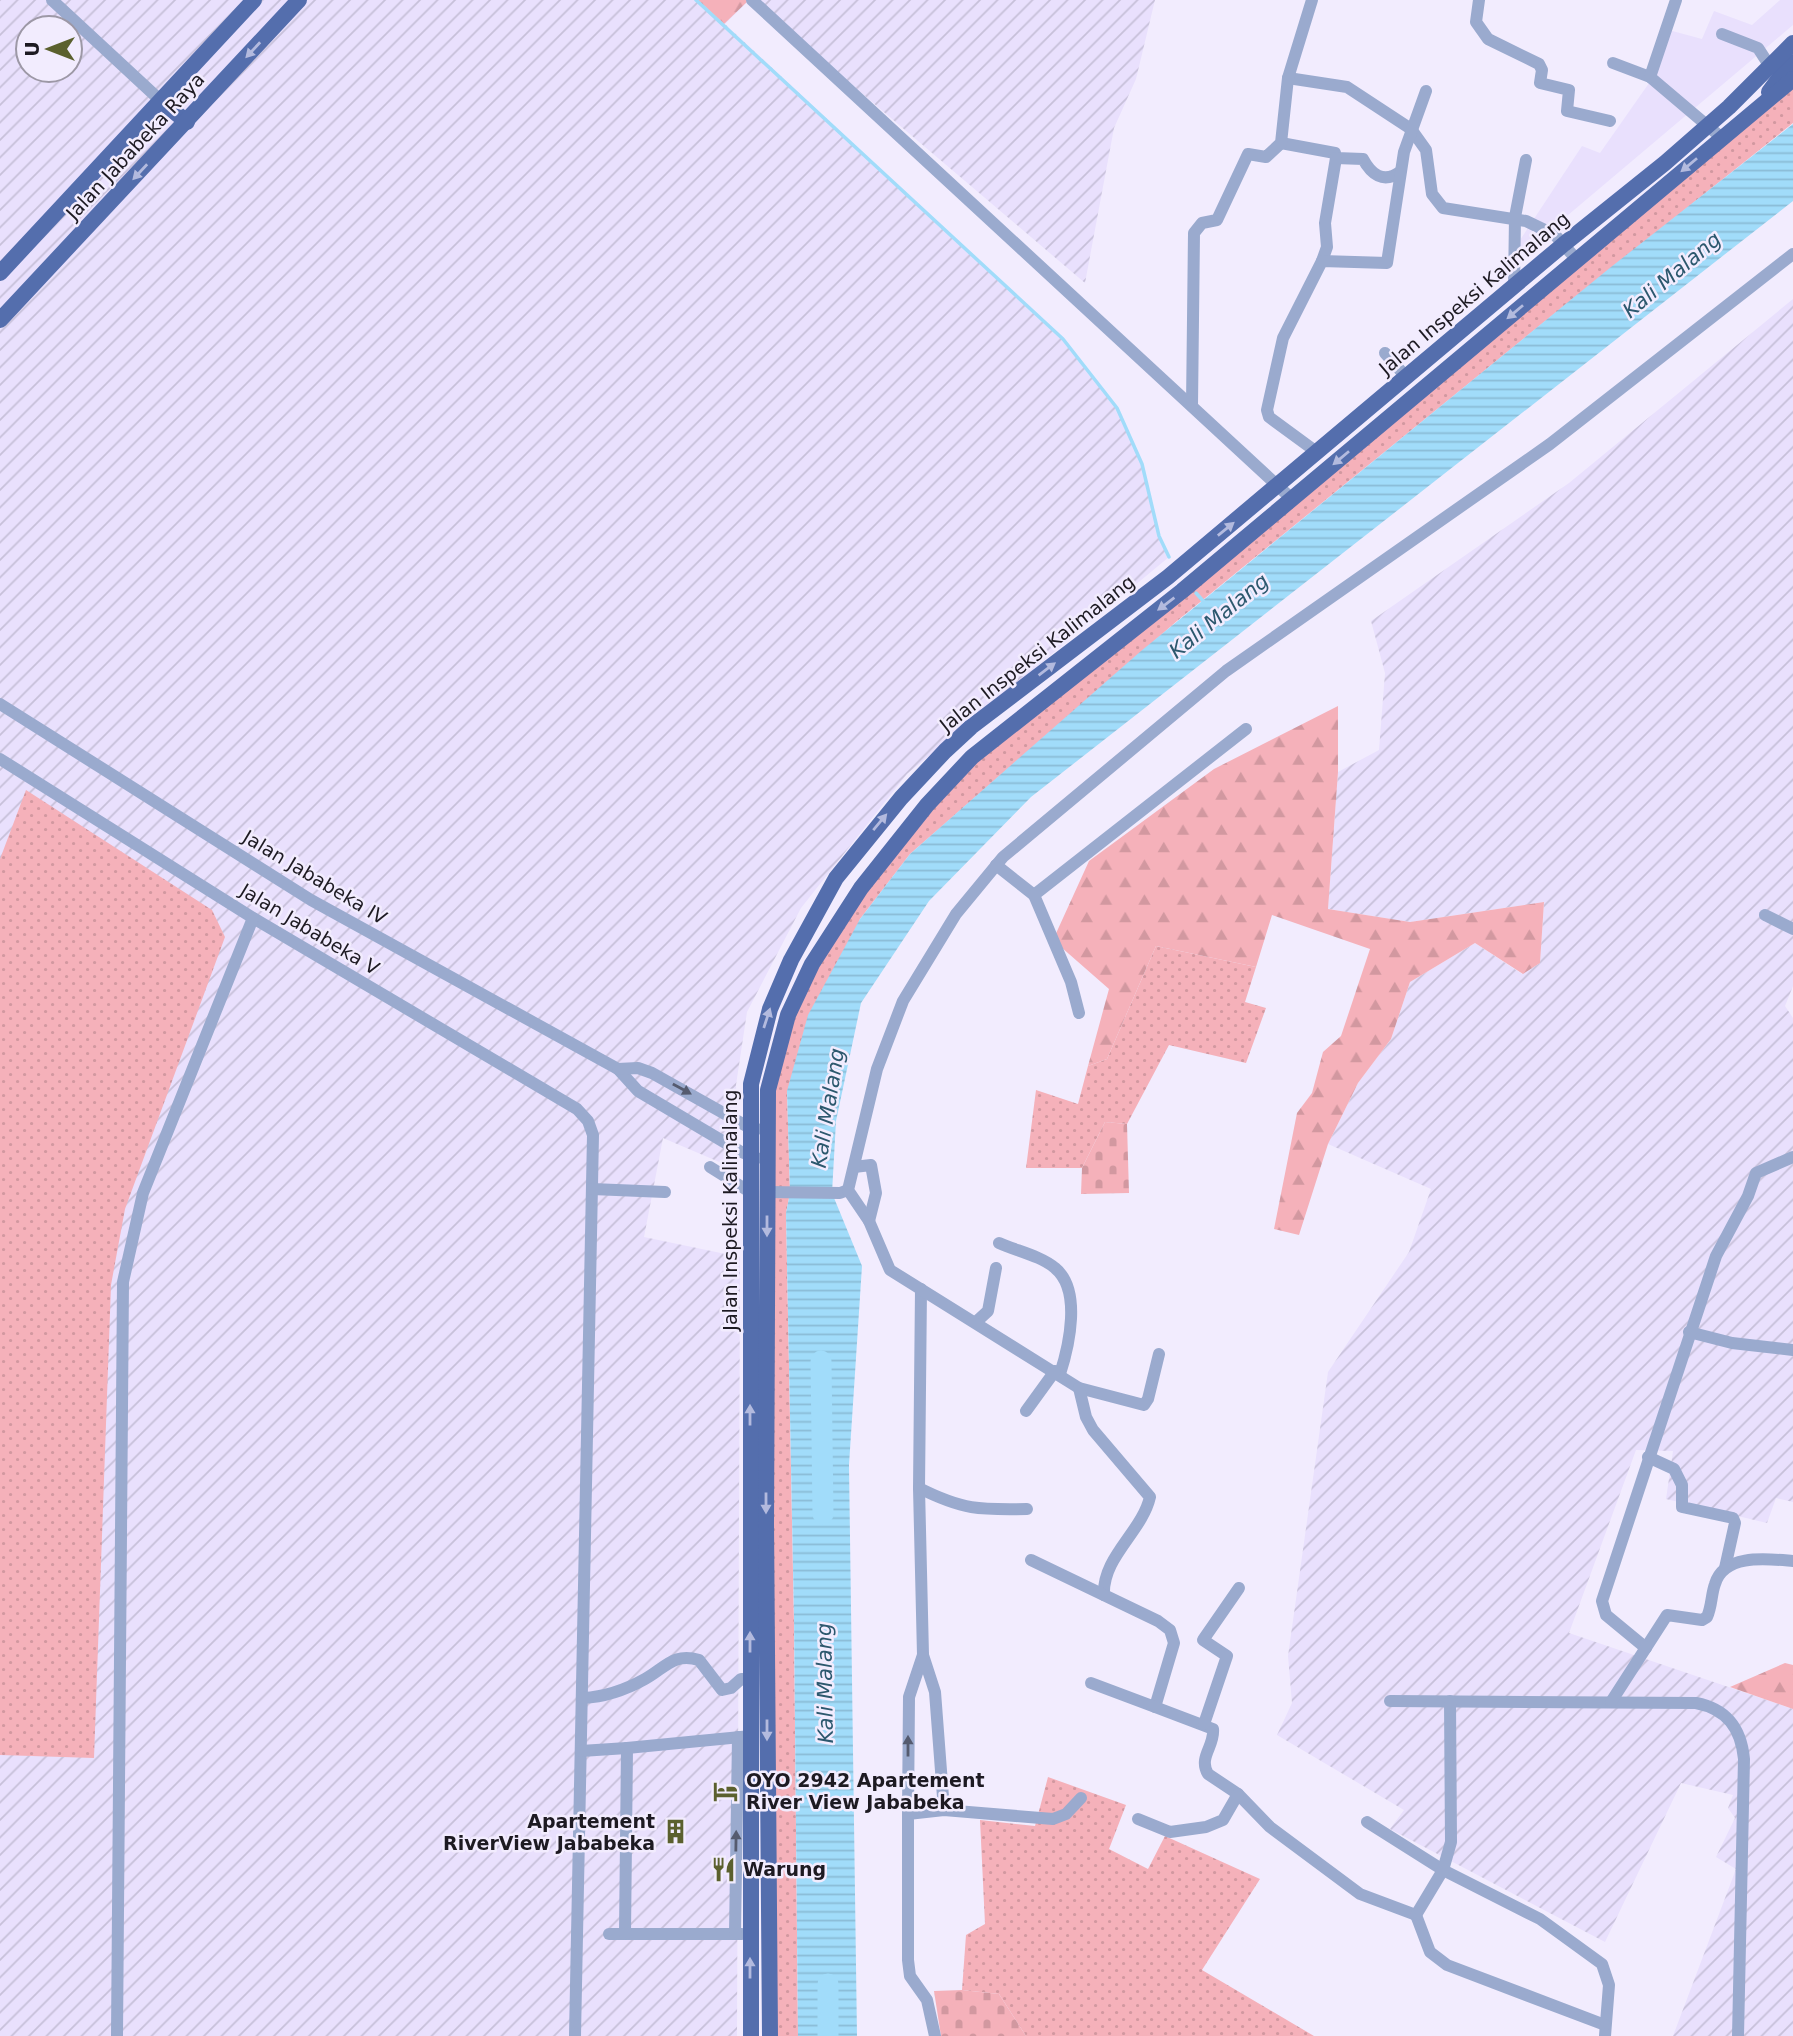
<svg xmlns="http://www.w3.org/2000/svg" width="1793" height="2036" font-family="'DejaVu Sans',sans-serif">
  <defs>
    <pattern id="industrial-furrows" width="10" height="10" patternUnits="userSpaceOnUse" patternTransform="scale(1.75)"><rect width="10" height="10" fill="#e9e0fd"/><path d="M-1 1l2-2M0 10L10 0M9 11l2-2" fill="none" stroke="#c7c0d9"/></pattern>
    <pattern id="grass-dots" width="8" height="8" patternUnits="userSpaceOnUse" patternTransform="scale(1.75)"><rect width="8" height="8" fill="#f5b1ba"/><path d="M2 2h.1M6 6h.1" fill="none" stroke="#d298a0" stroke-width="1.8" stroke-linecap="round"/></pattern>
    <pattern id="forest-firs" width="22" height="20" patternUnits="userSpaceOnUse" patternTransform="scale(1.75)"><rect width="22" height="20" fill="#f5b1ba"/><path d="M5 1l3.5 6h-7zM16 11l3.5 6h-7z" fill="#d298a0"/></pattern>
    <pattern id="cemetery-stones" width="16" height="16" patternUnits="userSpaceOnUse" patternTransform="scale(1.75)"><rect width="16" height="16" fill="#f5b1ba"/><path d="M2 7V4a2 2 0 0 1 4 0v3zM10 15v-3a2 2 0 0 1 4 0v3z" fill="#d298a0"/></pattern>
    <pattern id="water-rules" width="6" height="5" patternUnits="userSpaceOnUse" patternTransform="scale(1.75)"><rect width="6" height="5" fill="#a1dcfa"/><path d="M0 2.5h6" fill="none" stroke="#8abcd6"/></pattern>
  </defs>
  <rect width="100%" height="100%" fill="#f2ecfe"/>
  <!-- built -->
  <path fill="#e9e0fd" d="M1780 0H1793V25L1497 275 1582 146 1600 153 1654 76 1665 29 1702 39 1714 11 1752 25Z"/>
  <!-- industrial -->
  <g fill="url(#industrial-furrows)" fill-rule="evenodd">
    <path d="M0 0H749L725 24 1063 339 1117 408 1142 464 1159 536 1169 557 907 774 801 908 747 1012 736 1085 738 1170 663 1138 644 1237 740 1257 737 2036H0ZM28 28H70V70H28Z"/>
    <path d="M752 0H1155L1136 79 1114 128 1085 283Z"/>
    <path d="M1793 299V986L1785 1006 1793 1018V1502L1776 1498 1767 1523 1666 1499 1673 1451 1636 1450 1569 1633 1793 1709V2036H1673L1736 1869 1716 1857 1735 1818 1728 1808 1733 1795 1681 1783 1605 1942 1390 1829 1404 1810 1277 1735 1292 1703 1288 1656 1328 1372 1409 1252 1431 1189 1328 1144 1358 1083 1391 1039 1410 982 1475 943 1522 974 1540 963 1544 902 1410 922 1328 909 1338 772 1379 750 1385 673 1371 621 1569 483Z"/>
  </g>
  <!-- grass -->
  <g fill="url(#grass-dots)">
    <path d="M1793 79V123L1544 322 1177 621 910 854 860 919 787 1091 790 1193 786 1213 794 1624 798 2036H770L768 1090 812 964 949 782Z"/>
    <path d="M26 790 212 910 225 937 125 1209 111 1285 94 1758 0 1755V859Z"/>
    <path d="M1156 946 1256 967 1245 1002 1266 1008 1246 1063 1169 1045 1127 1124 1105 1122 1082 1168H1026L1036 1090 1078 1104 1088 1066 1107 1059Z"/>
    <path d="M1048 1777 1126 1805 1109 1849 1148 1869 1165 1836 1260 1879 1202 1970 1314 2036H1026L999 1994 962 1990 966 1935 985 1924 980 1820 1035 1826Z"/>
  </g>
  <!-- forest -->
  <g fill="url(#forest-firs)">
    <path d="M698 0H749L724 24Z"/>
    <path d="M1338 706V772L1328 909 1410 922 1544 902 1540 963 1523 974 1475 943 1410 982 1391 1039 1358 1083 1328 1144 1299 1235 1274 1229 1297 1113 1312 1093 1323 1052 1341 1036 1370 949 1272 915 1256 967 1156 946 1107 1059 1088 1066 1109 989 1053 940 1089 861 1214 769Z"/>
    <path d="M1785 1663 1793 1665V1709L1730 1687Z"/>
  </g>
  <!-- cemetery -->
  <g fill="url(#cemetery-stones)">
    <path d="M1105 1122 1127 1124 1129 1193 1081 1194 1082 1168Z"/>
    <path d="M962 1990 999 1994 1026 2036H941L934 1991Z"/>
  </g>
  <!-- water -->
  <path fill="url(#water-rules)" d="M1793 124V201L1031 797 929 901 861 1003 836 1121 832 1193 862 1266 849 1465 857 2036H798L794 1617 786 1213 790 1193 787 1091 808 1015 860 919 910 854 1141 651 1611 267Z"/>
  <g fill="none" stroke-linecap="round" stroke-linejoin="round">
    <!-- stream -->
    <g stroke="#a1dcfa" stroke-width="3.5">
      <path d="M696 0 1063 339 1117 408 1142 464 1159 536 1169 557"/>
      <path d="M1196 593 1204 602"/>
    </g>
    <!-- river -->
    <g stroke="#a1dcfa" stroke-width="21">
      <path d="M821 1361 823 1514"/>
      <path d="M828 1984V2036"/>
    </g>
    <!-- minor -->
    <g stroke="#9aaace" stroke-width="12">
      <path d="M52 0 161 101"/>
      <path d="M752 0 1292 499"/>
      <path d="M1479 0 1476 22 1488 39 1539 64 1542 70 1540 83 1569 90 1567 111 1610 121"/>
      <path d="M1722 34 1758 48 1769 65"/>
      <path d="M1613 63 1650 77 1722 138"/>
      <path d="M1650 77 1676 0"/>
      <path d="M1288 78 1347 87 1411 129 1426 150 1432 194 1443 208 1526 221 1555 235 1577 260"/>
      <path d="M1281 143 1335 153 1336 158 1363 159C1371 174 1383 184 1400 172"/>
      <path d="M1322 261 1327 247 1325 223 1336 158"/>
      <path d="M1514 287 1515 217 1526 160"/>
      <path d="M1385 353 1407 378"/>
      <path d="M1192 406 1194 233 1202 223 1217 220 1248 154 1266 157 1281 143 1288 78 1312 0"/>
      <path d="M1318 453 1269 417 1267 410 1283 338 1322 261 1387 263 1404 152 1426 91"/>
      <path d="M0 704 311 900 618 1069 638 1091 741 1152 757 1158"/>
      <path d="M0 759 253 918 577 1109 588 1121 593 1135 575 2036"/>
      <path d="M996 865 1034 895"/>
      <path d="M1765 915 1793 929"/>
      <path d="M1079 1013 1071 982 1034 895 1246 729"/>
      <path d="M618 1069 638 1068 652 1073 750 1128 757 1129"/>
      <path d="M710 1167 750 1192"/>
      <path d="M854 1167 871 1165 876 1193 869 1221"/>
      <path d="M592 1189 665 1192"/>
      <path d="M767 1192 840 1193 848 1190"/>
      <path d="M999 1243C1017 1251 1041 1256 1055 1268 1082 1290 1069 1346 1060 1374"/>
      <path d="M921 1289 919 1488 923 1655 935 1692 944 1810"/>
      <path d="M976 1322 988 1311 996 1268"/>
      <path d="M1689 1332 1732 1343 1793 1350"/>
      <path d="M1159 1354 1148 1399 1144 1405 1079 1388 890 1270 869 1221 848 1190 877 1069 903 1001 956 914 1003 857 1226 671 1550 444 1793 254"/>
      <path d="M1079 1388 1086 1417 1093 1430 1150 1497C1142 1532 1102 1557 1104 1595"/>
      <path d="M1026 1411 1055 1371"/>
      <path d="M1648 1457 1674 1469 1682 1485V1507L1733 1518 1735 1523 1725 1568"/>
      <path d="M919 1488C963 1510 979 1510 1027 1509"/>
      <path d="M1031 1560 1158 1621 1170 1630 1174 1643 1155 1707 1213 1729C1215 1746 1198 1757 1208 1774L1238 1794 1270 1827 1360 1894 1416 1915"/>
      <path d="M1646 1648 1606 1615 1602 1601 1716 1256 1748 1196 1756 1173 1793 1157"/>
      <path d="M1091 1683 1155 1707"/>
      <path d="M583 1698C604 1697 627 1689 645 1679 665 1668 674 1652 699 1660L722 1690 731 1688 741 1679H751"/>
      <path d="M1390 1701 1696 1703C1727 1709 1741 1728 1744 1759L1738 2036"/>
      <path d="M1611 1702 1667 1615 1702 1620 1707 1617C1712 1606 1711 1595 1715 1584 1724 1553 1768 1559 1793 1561"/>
      <path d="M1204 1724 1227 1656 1203 1640 1239 1588"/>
      <path d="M581 1751 627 1748"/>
      <path d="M908 1814 909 1697 923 1655"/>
      <path d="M1138 1819 1170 1832 1206 1827 1223 1820 1238 1794"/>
      <path d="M1367 1822 1443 1870 1540 1919 1602 1964 1609 1985 1605 2036"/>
      <path d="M1416 1915 1430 1952 1447 1965 1605 2025"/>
      <path d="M1416 1915 1443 1870 1451 1842 1450 1701"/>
      <path d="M609 1934H742"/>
      <path d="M625 1934 627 1748 751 1736"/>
      <path d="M735 1934 738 1737"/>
      <path d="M117 2036 123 1282 143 1193 253 918"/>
      <path d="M935 2036 927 2000 910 1976 908 1960V1814L944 1810 1053 1819 1066 1814 1081 1798"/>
    </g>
    <!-- major -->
    <g stroke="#546ead" stroke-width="16">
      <path d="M1769 92 1791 62"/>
      <path d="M161 101 187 122"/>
      <path d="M0 273 254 0"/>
      <path d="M0 320 299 0"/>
      <path d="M751 2036V1084L770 1009 791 960 836 878 901 798 945 751 971 727 1168 577 1564 244 1665 163 1729 107 1793 43"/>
      <path d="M770 2036 766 1523 768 1090 788 1015 812 964 861 888 927 805 972 757 1182 591 1793 79"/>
    </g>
  </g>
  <!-- one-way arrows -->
  <defs><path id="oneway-solid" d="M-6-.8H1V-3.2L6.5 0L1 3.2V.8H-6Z" transform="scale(1.75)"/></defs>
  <g fill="#b3bade">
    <use href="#oneway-solid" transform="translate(253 50) rotate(133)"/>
    <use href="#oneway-solid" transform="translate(1689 165) rotate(140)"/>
    <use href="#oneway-solid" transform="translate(140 172) rotate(133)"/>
    <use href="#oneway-solid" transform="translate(1515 312) rotate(140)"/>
    <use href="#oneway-solid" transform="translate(1341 458) rotate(140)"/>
    <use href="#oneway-solid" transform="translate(1226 529) rotate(-39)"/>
    <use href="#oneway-solid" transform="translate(1166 604) rotate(143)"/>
    <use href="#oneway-solid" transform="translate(1047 669) rotate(-37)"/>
    <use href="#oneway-solid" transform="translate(880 822) rotate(-50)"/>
    <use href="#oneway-solid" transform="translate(767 1018) rotate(-72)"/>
    <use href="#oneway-solid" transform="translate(767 1226) rotate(90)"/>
    <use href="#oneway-solid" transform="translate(750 1415) rotate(-90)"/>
    <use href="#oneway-solid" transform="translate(766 1503) rotate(90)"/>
    <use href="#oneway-solid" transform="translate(750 1642) rotate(-90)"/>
    <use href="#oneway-solid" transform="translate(767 1730) rotate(90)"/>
    <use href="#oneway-solid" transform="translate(750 1968) rotate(-90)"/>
  </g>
  <g fill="#555b6f">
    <use href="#oneway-solid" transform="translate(682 1089) rotate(29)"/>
    <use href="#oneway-solid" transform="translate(908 1746) rotate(-90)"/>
    <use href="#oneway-solid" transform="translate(736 1841) rotate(-89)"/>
  </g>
  <!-- icons -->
  <defs>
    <symbol id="hotel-bare" viewBox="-9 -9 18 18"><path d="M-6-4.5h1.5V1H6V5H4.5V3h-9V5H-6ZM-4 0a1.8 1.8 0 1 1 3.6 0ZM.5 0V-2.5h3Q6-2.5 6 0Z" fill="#5b602e" stroke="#f2ecfe" stroke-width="2.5" paint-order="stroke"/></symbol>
    <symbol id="building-bare" viewBox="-9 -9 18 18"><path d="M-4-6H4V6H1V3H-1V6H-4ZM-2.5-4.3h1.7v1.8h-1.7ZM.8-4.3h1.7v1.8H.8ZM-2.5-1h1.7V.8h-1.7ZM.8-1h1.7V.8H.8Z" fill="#5b602e" stroke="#f2ecfe" stroke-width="2.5" paint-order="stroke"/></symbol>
    <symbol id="restaurant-bare" viewBox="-9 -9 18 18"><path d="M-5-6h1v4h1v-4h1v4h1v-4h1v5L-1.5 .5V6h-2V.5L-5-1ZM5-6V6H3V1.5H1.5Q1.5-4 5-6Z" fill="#5b602e" stroke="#f2ecfe" stroke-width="2.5" paint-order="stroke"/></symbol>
  </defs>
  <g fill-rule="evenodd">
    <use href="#hotel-bare" x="708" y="1774" width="35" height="35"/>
    <use href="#building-bare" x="658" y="1814" width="35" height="35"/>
    <use href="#restaurant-bare" x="706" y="1852" width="35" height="35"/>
  </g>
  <g text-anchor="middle" stroke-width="5" stroke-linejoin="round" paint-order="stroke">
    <!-- street labels -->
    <g font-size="19" fill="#1d1a22" stroke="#f2ecfe">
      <text transform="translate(135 146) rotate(-47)" y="7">Jalan Jababeka Raya</text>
      <text transform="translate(1474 293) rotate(-40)" y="7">Jalan Inspeksi Kalimalang</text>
      <text transform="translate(1037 653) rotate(-38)" y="7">Jalan Inspeksi Kalimalang</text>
      <text transform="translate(315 877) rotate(31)" y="7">Jalan Jababeka IV</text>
      <text transform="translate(310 929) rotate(31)" y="7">Jalan Jababeka V</text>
      <text transform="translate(730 1210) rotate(-90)" y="7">Jalan Inspeksi Kalimalang</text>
    </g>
    <!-- poi labels -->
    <g font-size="19" font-weight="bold" fill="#1d1a22" stroke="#f2ecfe" text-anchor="start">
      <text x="746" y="1787">OYO 2942 Apartement<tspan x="746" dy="22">River View Jababeka</tspan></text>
      <text x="655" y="1828" text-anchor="end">Apartement<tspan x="655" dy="22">RiverView Jababeka</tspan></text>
      <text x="743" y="1876">Warung</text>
    </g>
    <!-- water labels -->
    <g font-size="21" font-style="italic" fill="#2c586e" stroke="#f2ecfe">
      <text transform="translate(1672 275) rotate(-40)" y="7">Kali Malang</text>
      <text transform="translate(1219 616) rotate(-39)" y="7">Kali Malang</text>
      <text transform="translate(828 1108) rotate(-81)" y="7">Kali Malang</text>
      <text transform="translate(825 1683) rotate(-91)" y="7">Kali Malang</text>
    </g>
  </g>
  <!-- north arrow -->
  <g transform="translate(49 49) rotate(270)"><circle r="33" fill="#f2ecfe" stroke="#9d98a6" stroke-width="2"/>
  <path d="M0-5L12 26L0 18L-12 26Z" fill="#5b602e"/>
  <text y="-10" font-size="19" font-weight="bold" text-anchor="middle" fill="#1d1a22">U</text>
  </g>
</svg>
